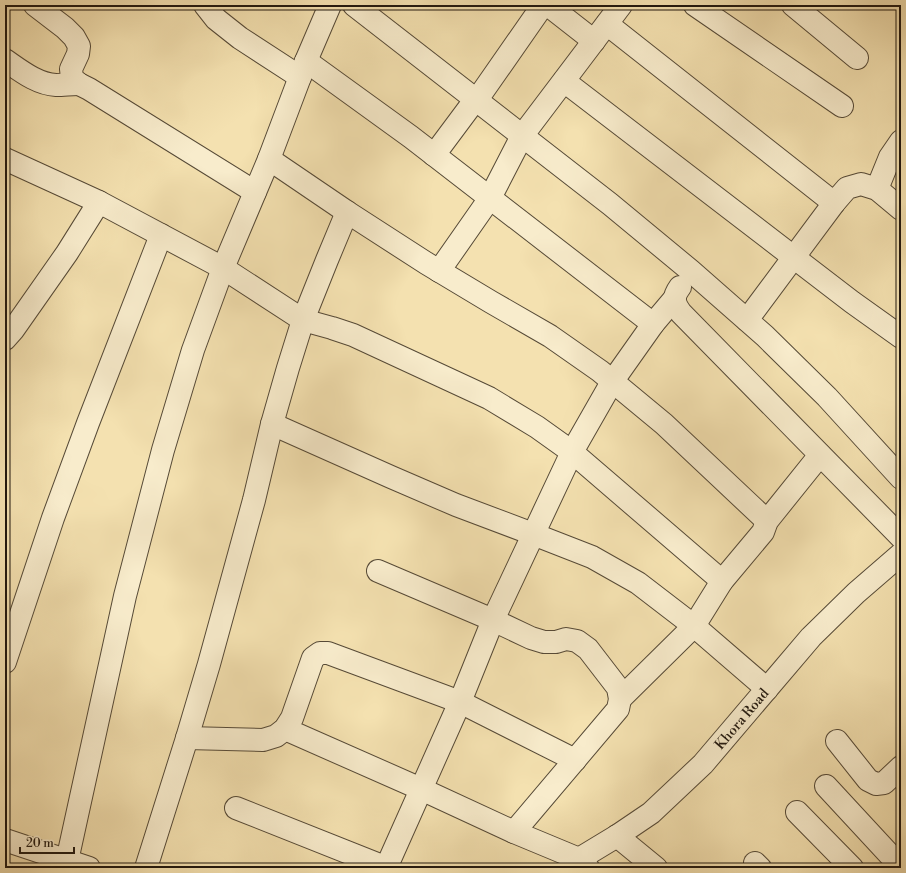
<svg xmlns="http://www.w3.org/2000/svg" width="906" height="873" font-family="'Libre Bodoni',serif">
  <rect width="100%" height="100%" fill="#f4e1b0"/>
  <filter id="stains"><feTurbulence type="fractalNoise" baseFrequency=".005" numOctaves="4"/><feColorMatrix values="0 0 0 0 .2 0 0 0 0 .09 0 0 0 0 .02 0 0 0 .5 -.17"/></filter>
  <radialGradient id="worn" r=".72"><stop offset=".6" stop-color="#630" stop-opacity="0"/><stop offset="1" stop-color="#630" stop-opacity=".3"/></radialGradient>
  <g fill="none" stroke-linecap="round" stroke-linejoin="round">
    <defs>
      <g id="minor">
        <path d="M35 5 65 28 74 37 79 46 78 54 71 69 72 78 79 84 89 89 255 192"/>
        <path d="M205 5 216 19 240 38 300 77"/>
        <path d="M354 5 610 204 691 271 765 336 827 397 901 478"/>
        <path d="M548 5 594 41"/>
        <path d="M695 5 842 106"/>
        <path d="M793 5 857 58"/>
        <path d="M607 24 834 203"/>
        <path d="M5 60C21 71 37 84 56 85 64 85 71 84 79 84"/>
        <path d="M306 61 411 137 653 324"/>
        <path d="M564 81 852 302 901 337"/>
        <path d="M434 155 475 100 483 91 543 5"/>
        <path d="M5 159 99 202 223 268 303 320 332 328 353 335 489 398 537 427 572 452 722 581"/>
        <path d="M269 159 347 212 426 263 491 302 550 336 600 371 664 424 767 521"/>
        <path d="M877 189 890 157 901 141"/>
        <path d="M439 271 490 198 522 136 621 5"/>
        <path d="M680 287C672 298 674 303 681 313L901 537"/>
        <path d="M747 320 834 203 847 188 861 184 877 189 901 209"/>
        <path d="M5 339 13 330 67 253 99 202"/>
        <path d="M272 424 391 477 456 505 533 534 592 557 638 583 694 626 767 689"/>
        <path d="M378 571 493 620 531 638 544 642H556L566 639 577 641 588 649 618 688 620 699 618 709 514 832"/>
        <path d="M5 662 53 518 88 423 161 235"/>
        <path d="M620 699 694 626 722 581 763 532 767 521 820 455"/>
        <path d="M285 729 421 789 514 832 579 859 588 868"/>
        <path d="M187 738 263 740 276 736 285 729 292 718 313 658 320 653H328L460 702 575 760"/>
        <path d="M837 741 868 780 876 784 884 783 901 767"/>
        <path d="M826 786 901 867"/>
        <path d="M236 808 387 868"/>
        <path d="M797 812 852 868"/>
        <path d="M617 836 656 868"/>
        <path d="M5 840 89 868"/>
        <path d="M67 861 125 596 163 450 193 350 223 268 269 159 306 61 330 5"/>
        <path d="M755 863 760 868"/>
        <path d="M146 868 187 738 209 664 254 500 272 424 288 368 303 320 327 260 347 212"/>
        <path d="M386 868 460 702 493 620 572 452 612 382 653 324 675 298"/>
        <path id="s1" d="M570 868 579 859 617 836 651 813 703 764 811 637 856 593 901 554"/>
      </g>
    </defs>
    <!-- minor casing -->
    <use href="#minor" stroke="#564a37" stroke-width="24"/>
    <!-- minor -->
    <use href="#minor" stroke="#f8eccc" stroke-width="22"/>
  </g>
  <g text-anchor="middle" stroke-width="3" stroke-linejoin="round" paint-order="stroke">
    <!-- street labels -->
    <g font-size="14" fill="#21180f" stroke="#f8eccc">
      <text dy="5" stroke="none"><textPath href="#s1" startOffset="229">Khora Road</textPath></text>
    </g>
  </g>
  <!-- margin -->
  <rect width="906" height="873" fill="none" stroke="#f4e1b0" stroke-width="20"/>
  <rect x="6" y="6" width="894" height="861" fill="none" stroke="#21180f" stroke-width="2"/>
  <rect x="10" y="10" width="886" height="853" fill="none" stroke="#21180f"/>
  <!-- scale -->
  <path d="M20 847v6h54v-6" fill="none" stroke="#21180f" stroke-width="2"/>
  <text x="26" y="847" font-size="12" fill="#21180f" stroke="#f8eccc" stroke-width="3" paint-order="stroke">20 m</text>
  <rect width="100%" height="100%" filter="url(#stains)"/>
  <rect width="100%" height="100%" fill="url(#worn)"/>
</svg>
